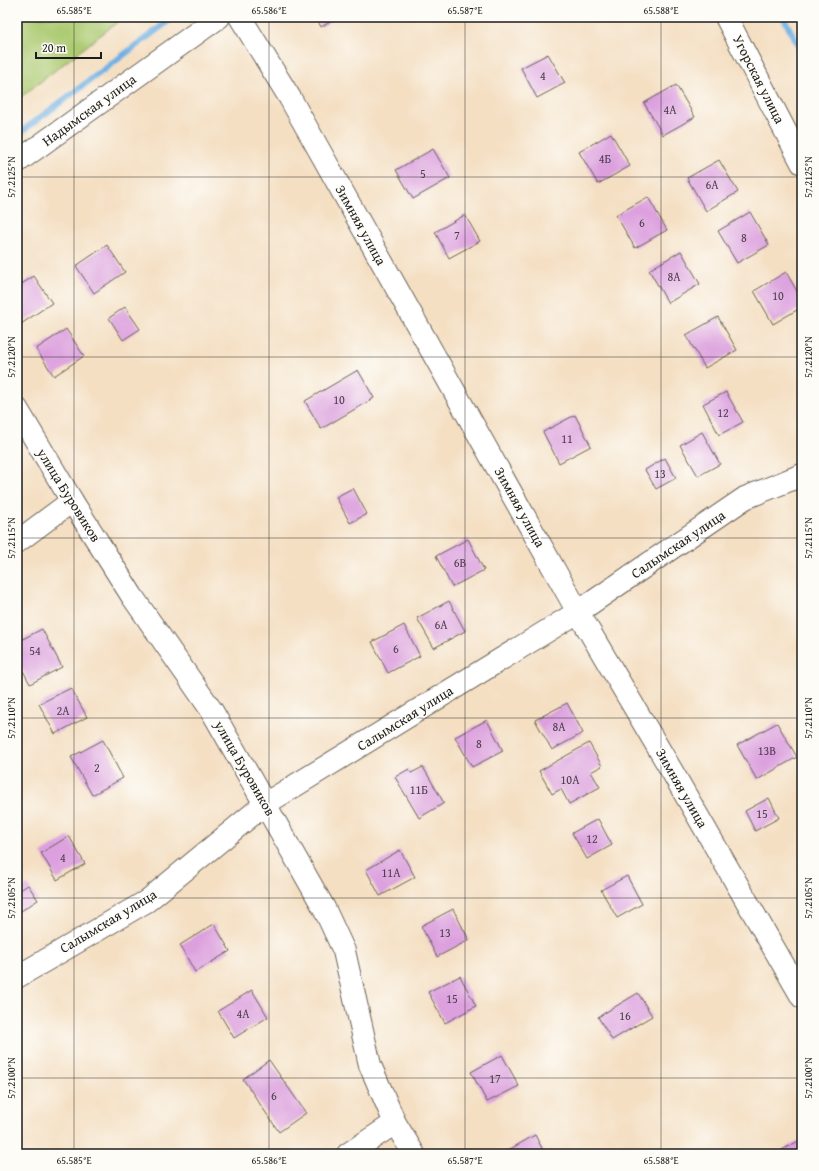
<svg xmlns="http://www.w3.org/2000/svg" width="819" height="1171" font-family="'Gentium Book Plus',serif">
  <rect width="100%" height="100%" fill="#fdfcf7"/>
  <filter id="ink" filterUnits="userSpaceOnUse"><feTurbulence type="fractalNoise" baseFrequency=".025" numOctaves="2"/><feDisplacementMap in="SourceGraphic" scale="8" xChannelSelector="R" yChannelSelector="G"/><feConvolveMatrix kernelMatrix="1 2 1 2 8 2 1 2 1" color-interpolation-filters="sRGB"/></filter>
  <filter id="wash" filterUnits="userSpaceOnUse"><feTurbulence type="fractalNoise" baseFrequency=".012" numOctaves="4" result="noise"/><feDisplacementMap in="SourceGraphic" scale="16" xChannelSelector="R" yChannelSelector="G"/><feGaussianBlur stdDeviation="0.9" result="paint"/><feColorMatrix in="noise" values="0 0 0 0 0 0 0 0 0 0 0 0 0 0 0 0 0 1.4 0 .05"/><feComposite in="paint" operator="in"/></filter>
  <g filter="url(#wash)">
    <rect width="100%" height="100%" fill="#f4dfc3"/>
    <!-- green -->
    <path fill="#acca71" stroke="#647346" d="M17 17H124L17 100Z"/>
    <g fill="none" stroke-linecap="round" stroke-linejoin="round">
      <!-- stream -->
      <g stroke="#6eb0e3" stroke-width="6">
        <path d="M783 17 802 51"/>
        <path d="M17 135 174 17"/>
      </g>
    </g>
    <g id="blocks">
      <!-- building -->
      <g fill="#dca0de">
        <path d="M316 17H339L321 27Z"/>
        <path d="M548 54 565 83 537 98 521 68Z"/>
        <path d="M676 85 695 117 663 135 644 103Z"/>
        <path d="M611 133 630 166 598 184 579 152Z"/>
        <path d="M433 149 450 178 413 199 396 170Z"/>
        <path d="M719 160 738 192 706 211 687 178Z"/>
        <path d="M648 197 667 230 635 248 616 215Z"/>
        <path d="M750 212 769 245 737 263 718 231Z"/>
        <path d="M465 215 480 241 449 258 435 232Z"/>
        <path d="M107 245 125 272 94 293 76 266Z"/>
        <path d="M681 251 700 284 668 303 649 270Z"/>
        <path d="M786 272 802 300V307L773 324 754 291Z"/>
        <path d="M34 276 52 303 21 324 17 319V287Z"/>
        <path d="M125 307 140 329 123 340 109 318Z"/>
        <path d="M718 317 737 350 705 368 686 335Z"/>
        <path d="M66 329 84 356 54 376 36 349Z"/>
        <path d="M358 370 374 398 321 429 305 401Z"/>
        <path d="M726 392 743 422 719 435 703 404Z"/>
        <path d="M575 415 591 446 559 463 543 432Z"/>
        <path d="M702 432 720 464 698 476 680 445Z"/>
        <path d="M665 458 676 478 656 489 645 470Z"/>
        <path d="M353 488 367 514 350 523 336 497Z"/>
        <path d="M468 539 484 570 452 587 436 556Z"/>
        <path d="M449 601 465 631 434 648 417 618Z"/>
        <path d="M404 625 420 656 388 673 372 642Z"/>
        <path d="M42 629 62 667 30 684 17 659V642Z"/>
        <path d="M71 688 87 717 55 734 39 704Z"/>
        <path d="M567 703 583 733 552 750 535 720Z"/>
        <path d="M487 720 503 751 472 767 455 737Z"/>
        <path d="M777 723 797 757 757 780 737 745Z"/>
        <path d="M103 740 123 778 92 795 71 757Z"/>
        <path d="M589 743 602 766 591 772 600 787 569 804 561 789 552 794 539 771Z"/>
        <path d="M423 767 444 803 419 818 395 777 409 769 411 773Z"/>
        <path d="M769 798 779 818 755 831 745 811Z"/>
        <path d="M598 819 612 845 587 859 572 833Z"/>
        <path d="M69 836 85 864 57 880 41 853Z"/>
        <path d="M400 850 415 877 380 896 366 870Z"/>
        <path d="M627 876 642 904 617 918 601 890Z"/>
        <path d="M28 885 38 900 21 911 17 905V892Z"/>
        <path d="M453 909 469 940 437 957 421 926Z"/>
        <path d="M214 924 230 951 195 972 180 945Z"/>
        <path d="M460 976 476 1006 445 1023 428 992Z"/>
        <path d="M252 990 268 1017 234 1038 218 1011Z"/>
        <path d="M638 993 652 1016 612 1040 598 1017Z"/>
        <path d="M502 1055 519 1086 487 1102 471 1072Z"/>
        <path d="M269 1060 306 1113 279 1132 243 1079Z"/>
        <path d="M535 1135 545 1154H506L505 1152Z"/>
        <path d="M802 1139V1154H784L782 1150Z"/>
      </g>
    </g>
  </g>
  <g filter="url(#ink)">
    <use href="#blocks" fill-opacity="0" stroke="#686056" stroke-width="1"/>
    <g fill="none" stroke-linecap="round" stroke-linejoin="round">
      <defs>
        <g id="minor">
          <path d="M240 17 290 98 578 612 666 761 802 997"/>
          <path d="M726 17 802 163"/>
          <path d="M17 162 219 17"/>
          <path d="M17 409 72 501 132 596 212 711 324 908 344 951 370 1065 395 1123 414 1154"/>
          <path d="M17 542 72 501"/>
          <path d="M17 977 147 901 265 804 578 612 745 498 802 475"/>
          <path d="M348 1154 395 1123"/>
        </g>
      </defs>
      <!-- minor casing -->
      <use href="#minor" stroke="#686056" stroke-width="24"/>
      <!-- minor -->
      <use href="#minor" stroke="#fff" stroke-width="22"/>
    </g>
  </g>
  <!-- ticks -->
  <path fill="none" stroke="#1c1c1c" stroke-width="1" stroke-opacity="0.45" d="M74 17V1154M269 17V1154M465 17V1154M661 17V1154M17 177H802M17 357H802M17 538H802M17 718H802M17 898H802M17 1078H802"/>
  <g text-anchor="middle" stroke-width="3.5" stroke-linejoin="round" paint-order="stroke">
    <!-- number labels -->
    <g font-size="12" fill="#4c3d4c">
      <text x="543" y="80">4</text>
      <text x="670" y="114">4А</text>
      <text x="605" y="163">4Б</text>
      <text x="423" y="178">5</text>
      <text x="712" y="189">6А</text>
      <text x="642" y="227">6</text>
      <text x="457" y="240">7</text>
      <text x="744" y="242">8</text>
      <text x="674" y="281">8А</text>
      <text x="778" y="300">10</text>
      <text x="339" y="404">10</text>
      <text x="723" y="417">12</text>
      <text x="567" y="443">11</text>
      <text x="660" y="478">13</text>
      <text x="460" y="567">6В</text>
      <text x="441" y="629">6А</text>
      <text x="396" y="653">6</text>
      <text x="35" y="655">54</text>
      <text x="63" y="715">2А</text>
      <text x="559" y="731">8А</text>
      <text x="479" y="748">8</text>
      <text x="767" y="755">13В</text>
      <text x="97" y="772">2</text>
      <text x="570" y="784">10А</text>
      <text x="419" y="794">11Б</text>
      <text x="762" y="818">15</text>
      <text x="592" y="843">12</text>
      <text x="63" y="862">4</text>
      <text x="391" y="877">11А</text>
      <text x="445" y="937">13</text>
      <text x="452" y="1003">15</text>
      <text x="243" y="1018">4А</text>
      <text x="625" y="1020">16</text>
      <text x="495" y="1083">17</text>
      <text x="274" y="1100">6</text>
    </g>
    <!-- street labels -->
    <g font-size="14" fill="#1c1c1c" stroke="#fdfcf7">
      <text transform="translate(759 79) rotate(63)" y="5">Угорская улица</text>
      <text transform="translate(89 110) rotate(-36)" y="5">Надымская улица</text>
      <text transform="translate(361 225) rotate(61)" y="5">Зимняя улица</text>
      <text transform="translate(69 495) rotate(58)" y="5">улица Буровиков</text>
      <text transform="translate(520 507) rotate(61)" y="5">Зимняя улица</text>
      <text transform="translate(678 544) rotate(-34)" y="5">Салымская улица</text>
      <text transform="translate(405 718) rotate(-32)" y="5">Салымская улица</text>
      <text transform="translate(245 768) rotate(60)" y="5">улица Буровиков</text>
      <text transform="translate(682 788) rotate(60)" y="5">Зимняя улица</text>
      <text transform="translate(108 921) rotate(-31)" y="5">Салымская улица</text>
    </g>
  </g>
  <!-- margin -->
  <rect width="819" height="1171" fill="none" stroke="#fdfcf7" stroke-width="44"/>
  <!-- scale -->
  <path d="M36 52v6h65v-6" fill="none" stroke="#1c1c1c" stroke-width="2"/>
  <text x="42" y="52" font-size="12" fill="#1c1c1c" stroke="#fdfcf7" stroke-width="3" paint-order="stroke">20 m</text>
  <rect x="22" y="22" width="775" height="1127" fill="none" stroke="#1c1c1c" stroke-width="1.5"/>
  <g font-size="10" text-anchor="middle" fill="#1c1c1c">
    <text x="74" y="14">65.585°E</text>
    <text x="269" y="14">65.586°E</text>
    <text x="465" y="14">65.587°E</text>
    <text x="661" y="14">65.588°E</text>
    <text transform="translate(11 177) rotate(-90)" y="4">57.2125°N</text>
    <text transform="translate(808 177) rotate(-90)" y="4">57.2125°N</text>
    <text transform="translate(11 357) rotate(-90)" y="4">57.2120°N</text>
    <text transform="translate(808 357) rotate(-90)" y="4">57.2120°N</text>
    <text transform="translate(11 538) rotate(-90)" y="4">57.2115°N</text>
    <text transform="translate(808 538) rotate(-90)" y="4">57.2115°N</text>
    <text transform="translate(11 718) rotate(-90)" y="4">57.2110°N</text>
    <text transform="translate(808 718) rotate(-90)" y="4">57.2110°N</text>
    <text transform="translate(11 898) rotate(-90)" y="4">57.2105°N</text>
    <text transform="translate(808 898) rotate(-90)" y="4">57.2105°N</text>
    <text transform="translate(11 1078) rotate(-90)" y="4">57.2100°N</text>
    <text transform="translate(808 1078) rotate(-90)" y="4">57.2100°N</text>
    <text x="74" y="1164">65.585°E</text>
    <text x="269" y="1164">65.586°E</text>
    <text x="465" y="1164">65.587°E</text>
    <text x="661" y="1164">65.588°E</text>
  </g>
</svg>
